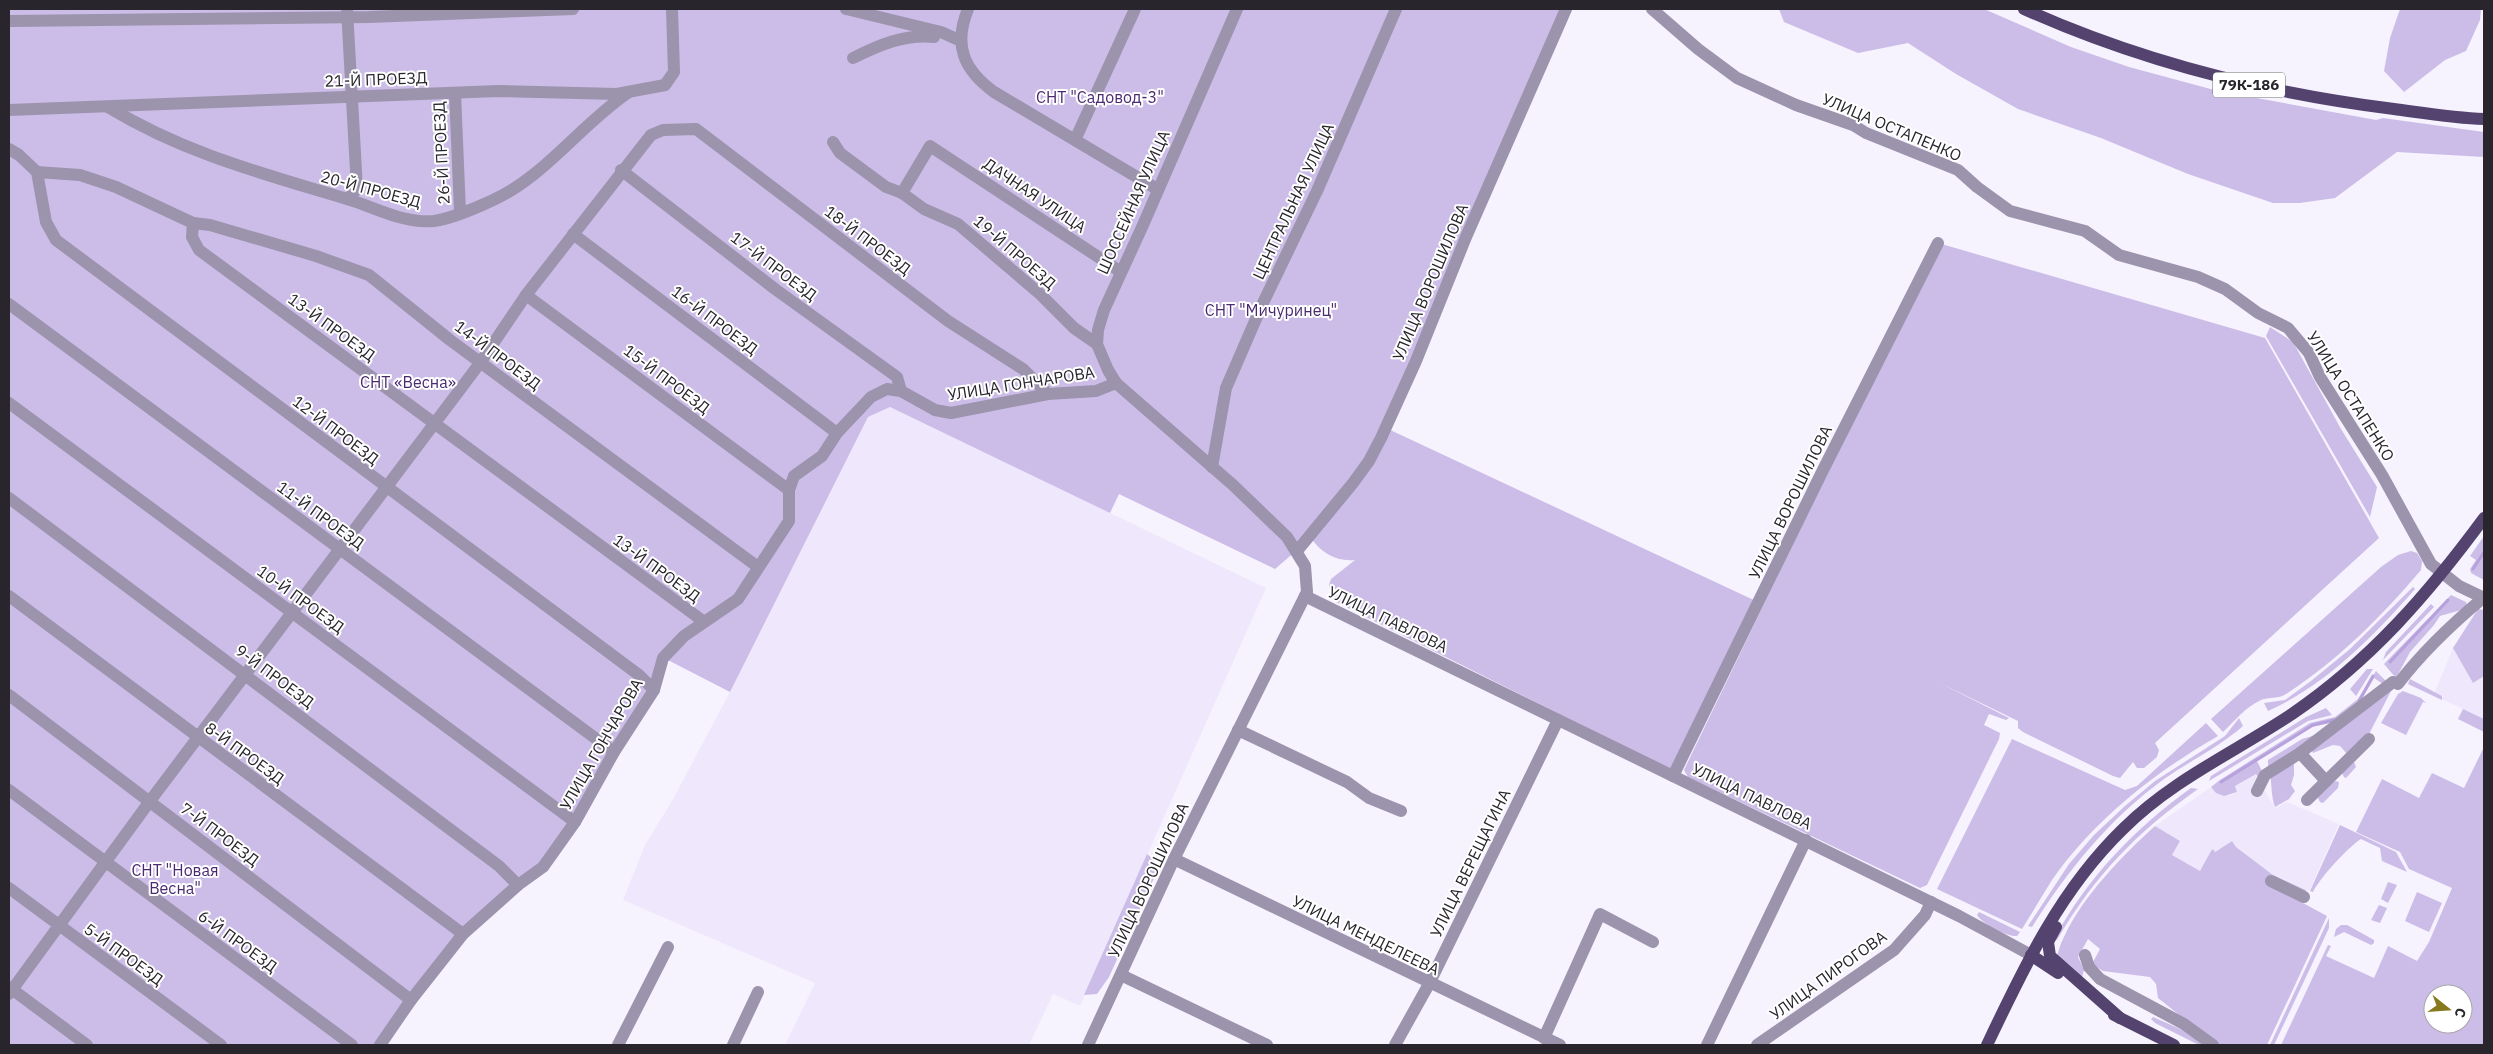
<svg xmlns="http://www.w3.org/2000/svg" width="2493" height="1054" font-family="'IBM Plex Sans',sans-serif">
  <rect width="100%" height="100%" fill="#f6f2fe"/>
  <!-- built -->
  <g fill="#efe8fd">
    <path d="M890 407 1266 588 1080 1006 1053 994 1029 1045H785L815 983 623 900 645 845 672 801 730 692 868 417Z"/>
    <path d="M2453 648 2473 683 2484 676V719L2442 699 2443 696 2435 692Z"/>
    <path d="M2256 774 2275 808 2287 802 2339 824 2309 891 2272 874 2236 847 2232 841 2214 852 2211 851 2200 871 2172 855 2180 841 2155 826 2211 787 2216 793 2231 795 2237 792 2235 786Z"/>
  </g>
  <!-- green -->
  <g fill="#ccbde8" fill-rule="evenodd">
    <path d="M9 9H1566L1386 428 1758 602 1675 772 1338 603 1333 598 1329 585 1331 579 1355 560C1337 562 1321 553 1311 538L1275 569 1119 494 1110 513 890 407 868 417 730 692 664 658 654 690 543 867 463 934 380 1045H9Z"/>
    <path d="M1779 9H1984L2071 47 2129 67 2218 91 2376 120 2383 118 2484 132V157L2397 152 2335 198 2300 203H2273L2188 174 2101 138 2018 109 1956 74 1908 43 1858 53 1784 22Z"/>
    <path d="M2400 9H2481L2480 20 2466 51 2445 60 2404 92 2384 71 2390 38Z"/>
    <path d="M1938 243 2265 338 2379 538 2155 743 2159 750 2157 757 2144 768H2137L2133 762 2120 778 2113 776 2023 732 2018 728V721L1940 683 2009 718 2006 720 1989 714 1984 725 2000 733 1999 739 1927 885 1920 888 1688 777 1684 770Z"/>
    <path d="M2270 327 2293 342 2341 429 2377 487 2370 517 2266 336Z"/>
    <path d="M2484 536V580L2471 573 2470 569 2476 560 2470 556Z"/>
    <path d="M2411 551 2417 553 2422 561 2421 570C2382 616 2337 661 2286 694 2279 699 2268 697 2261 700 2244 708 2236 720 2223 732L2211 719 2381 567 2398 555Z"/>
    <path d="M2413 587 2415 589C2374 636 2326 685 2268 711L2264 703 2285 700 2311 681 2350 649Z"/>
    <path d="M2451 595 2466 602 2467 606 2461 610 2440 616 2434 625 2410 652 2396 678 2384 664Z"/>
    <path d="M2431 604 2434 607 2383 660 2386 652Z"/>
    <path d="M2478 609 2484 610V676L2473 683 2453 648Z"/>
    <path d="M2367 669H2373L2356 696 2350 689Z"/>
    <path d="M2376 671 2389 684 2386 686 2374 678 2360 702 2335 722 2312 727 2257 761 2262 771 2258 777 2256 774 2235 786 2237 792 2224 796 2216 793 2211 787 2220 780 2310 723 2335 717 2358 699Z"/>
    <path d="M2410 679 2442 696V700L2408 684Z"/>
    <path d="M2390 688 2391 691 2369 734 2348 755 2340 746 2333 745 2313 753 2311 749Z"/>
    <path d="M2403 691 2421 698 2426 703 2423 702 2406 735 2381 723 2398 694Z"/>
    <path d="M2326 708 2332 715 2308 721 2209 781 2211 776 2306 717Z"/>
    <path d="M2463 709 2484 719V732L2458 719Z"/>
    <path d="M2239 718 2243 726C2219 747 2190 761 2164 779 2109 819 2068 870 2032 927L2028 926 2069 864 2094 835 2125 806 2155 781 2225 736Z"/>
    <path d="M2206 723 2218 736C2154 773 2095 819 2052 880 2042 896 2032 913 2022 929L1937 889 2012 739 2125 790 2137 786Z"/>
    <path d="M2319 734 2268 771V760L2302 739Z"/>
    <path d="M2484 747V1045H2281L2328 945 2331 946 2326 956 2374 978 2388 946 2417 961 2429 942 2452 888 2409 869 2400 852 2356 832 2382 779 2419 798 2432 773 2464 788ZM2433 994H2463V1024H2433Z"/>
    <path d="M2354 762 2356 767 2346 778 2344 777 2342 773Z"/>
    <path d="M2294 764V775L2291 785 2295 791 2289 799 2275 807C2271 797 2272 785 2270 774Z"/>
    <path d="M2335 781 2339 782 2338 788 2323 803 2320 802 2317 796Z"/>
    <path d="M2191 788 2198 789C2138 831 2094 876 2057 940L2054 939C2088 877 2134 829 2191 788Z"/>
    <path d="M2340 825 2396 852 2407 872 2382 861 2380 848 2361 839C2349 846 2319 879 2313 892L2310 891Z"/>
    <path d="M2155 826 2180 841 2172 855 2200 871 2211 851 2213 849 2215 852 2232 841 2236 847 2273 875 2306 890 2301 902 2327 916 2267 1045H2217L2158 998 2156 984 2150 977 2103 971 2092 964 2100 949 2088 939 2078 957 2084 970 2082 977 2056 958C2059 951 2060 944 2064 937 2082 897 2123 855 2155 826Z"/>
    <path d="M1147 854 1160 865 1109 977 1097 994 1084 995Z"/>
    <path d="M2388 882 2397 885 2388 903 2381 899Z"/>
    <path d="M2417 892 2442 903 2429 932 2405 921Z"/>
    <path d="M2379 905 2387 908 2380 923 2371 920Z"/>
    <path d="M1979 912 2020 932 2017 936C2006 937 1983 924 1977 915Z"/>
    <path d="M2329 918V928L2274 1045H2270Z"/>
    <path d="M2341 925H2347L2374 940V943L2371 945 2344 932 2334 937 2336 929Z"/>
    <path d="M2153 1017 2194 1035 2210 1045H2199L2155 1023 2151 1019Z"/>
  </g>
  <g fill="none" stroke-linecap="round" stroke-linejoin="round">
    <!-- stream -->
    <g stroke="#b6a1dc" stroke-width="3">
      <path d="M2473 569 2484 552"/>
      <path d="M2390 662 2448 600"/>
      <path d="M2359 701 2373 676"/>
      <path d="M2221 782 2313 725 2334 720"/>
    </g>
    <!-- minor -->
    <g stroke="#9c93ad" stroke-width="12">
      <path d="M347 9 357 189 348 199"/>
      <path d="M846 9 941 32 961 41"/>
      <path d="M968 9C953 46 964 70 994 92L1157 189"/>
      <path d="M1652 9 1698 49 1737 78 1796 105 1853 125 1866 133 1958 170 1977 187 2010 211 2085 231 2119 255 2198 277 2225 289 2258 313 2288 328 2309 353 2320 377 2382 475 2431 564 2459 586 2484 598"/>
      <path d="M9 21 369 17 573 9"/>
      <path d="M853 58C879 45 904 34 934 37"/>
      <path d="M455 93 460 212"/>
      <path d="M108 107C186 154 261 173 347 199 375 207 403 224 434 221 449 219 476 208 491 201 544 178 581 124 629 92"/>
      <path d="M9 110 498 91 617 94 665 85 674 72 672 9"/>
      <path d="M1075 140 1135 9"/>
      <path d="M833 142 840 153 886 187 902 193 924 209 958 224 1040 294 1074 328 1097 344"/>
      <path d="M9 149 19 155 37 172 80 175 116 187 193 223 192 237 199 250 703 621"/>
      <path d="M621 170 775 289 897 377 901 391"/>
      <path d="M37 172 46 222 56 240 639 675 654 690"/>
      <path d="M902 193 930 146 1121 272"/>
      <path d="M193 223 210 225 316 256 369 275 450 340 758 567"/>
      <path d="M573 234 837 433"/>
      <path d="M526 295 789 490"/>
      <path d="M9 304 614 752"/>
      <path d="M9 403 575 822"/>
      <path d="M1212 467 1226 388 1262 305 1317 191 1396 9"/>
      <path d="M9 498 499 866 518 885"/>
      <path d="M1297 551 1353 483 1369 461 1381 438 1416 361 1466 237 1566 9"/>
      <path d="M9 596 463 934"/>
      <path d="M1305 596 1959 916 2031 955"/>
      <path d="M2398 684C2423 651 2452 624 2483 598"/>
      <path d="M9 695 411 1000"/>
      <path d="M1238 730 1347 782 1369 798 1401 811"/>
      <path d="M2300 753 2393 682"/>
      <path d="M1673 776 1823 470 1938 243"/>
      <path d="M9 790 352 1045"/>
      <path d="M2257 791 2265 775 2300 753 2326 781"/>
      <path d="M2307 800 2369 739"/>
      <path d="M1174 859 1560 1045"/>
      <path d="M2271 881 2304 897"/>
      <path d="M9 888 221 1045"/>
      <path d="M2085 955 2089 967 2100 979 2184 1024 2213 1045"/>
      <path d="M1121 975 1267 1045"/>
      <path d="M9 987 87 1045"/>
      <path d="M9 994 150 801 480 363 526 295 651 135 663 130 696 129 948 321 1023 369 1048 394"/>
      <path d="M1544 1038 1600 914 1653 942"/>
      <path d="M380 1045 411 1000 463 934 518 885 543 867 575 822 614 752 654 690 663 658 684 636 738 599 789 521V490L794 476 822 456 837 433 871 397 887 389 901 391 935 410 951 413 1048 394 1096 391 1116 383"/>
      <path d="M618 1045 668 947"/>
      <path d="M733 1045 758 992"/>
      <path d="M1088 1045 1174 859 1307 592 1305 566 1287 537 1233 485 1116 383 1108 370 1097 344 1098 330 1104 310 1143 225 1237 9"/>
      <path d="M1395 1045 1429 984 1558 720"/>
      <path d="M1707 1045 1806 840"/>
      <path d="M1757 1045 1894 950 1925 915 1931 902"/>
    </g>
    <!-- major -->
    <g stroke="#54436f" stroke-width="12">
      <path d="M2024 9C2142 62 2265 93 2394 109 2424 113 2454 118 2484 119"/>
      <path d="M2056 927 2048 942 2050 956 2120 1018"/>
      <path d="M2031 955 2058 973"/>
      <path d="M2114 1015 2174 1045"/>
      <path d="M1987 1045C2024 967 2060 890 2123 829 2172 780 2235 752 2292 714 2371 660 2428 594 2484 518"/>
    </g>
  </g>
  <g text-anchor="middle" stroke-width="4" stroke-linejoin="round" paint-order="stroke">
    <!-- shield labels -->
    <rect fill="#fff" stroke="#68676b" stroke-width="1" x="2213" y="72.5" width="72" height="25" rx="4"/>
    <g font-size="15" font-weight="bold" fill="#28262c">
      <text x="2249" y="90">79К-186</text>
    </g>
    <!-- street labels -->
    <g font-size="16" fill="#28262c" stroke="#fff">
      <text transform="translate(376 79) rotate(-2)" y="6">21-Й ПРОЕЗД</text>
      <text transform="translate(1892 127) rotate(23)" y="6">УЛИЦА ОСТАПЕНКО</text>
      <text transform="translate(441 153) rotate(-93)" y="6">26-Й ПРОЕЗД</text>
      <text transform="translate(371 189) rotate(15)" y="6">20-Й ПРОЕЗД</text>
      <text transform="translate(1035 195) rotate(34)" y="6">ДАЧНАЯ УЛИЦА</text>
      <text transform="translate(1293 201) rotate(-65)" y="6">ЦЕНТРАЛЬНАЯ УЛИЦА</text>
      <text transform="translate(1133 202) rotate(-66)" y="6">ШОССЕЙНАЯ УЛИЦА</text>
      <text transform="translate(868 240) rotate(37)" y="6">18-Й ПРОЕЗД</text>
      <text transform="translate(1015 252) rotate(41)" y="6">19-Й ПРОЕЗД</text>
      <text transform="translate(774 266) rotate(37)" y="6">17-Й ПРОЕЗД</text>
      <text transform="translate(1430 282) rotate(-67)" y="6">УЛИЦА ВОРОШИЛОВА</text>
      <text transform="translate(715 320) rotate(37)" y="6">16-Й ПРОЕЗД</text>
      <text transform="translate(332 327) rotate(36)" y="6">13-Й ПРОЕЗД</text>
      <text transform="translate(498 355) rotate(37)" y="6">14-Й ПРОЕЗД</text>
      <text transform="translate(667 379) rotate(37)" y="6">15-Й ПРОЕЗД</text>
      <text transform="translate(1021 383) rotate(-9)" y="6">УЛИЦА ГОНЧАРОВА</text>
      <text transform="translate(2351 396) rotate(58)" y="6">УЛИЦА ОСТАПЕНКО</text>
      <text transform="translate(336 430) rotate(37)" y="6">12-Й ПРОЕЗД</text>
      <text transform="translate(1790 502) rotate(-64)" y="6">УЛИЦА ВОРОШИЛОВА</text>
      <text transform="translate(321 515) rotate(36)" y="6">11-Й ПРОЕЗД</text>
      <text transform="translate(657 568) rotate(36)" y="6">13-Й ПРОЕЗД</text>
      <text transform="translate(301 599) rotate(36)" y="6">10-Й ПРОЕЗД</text>
      <text transform="translate(1388 619) rotate(26)" y="6">УЛИЦА ПАВЛОВА</text>
      <text transform="translate(275 676) rotate(37)" y="6">9-Й ПРОЕЗД</text>
      <text transform="translate(601 744) rotate(-60)" y="6">УЛИЦА ГОНЧАРОВА</text>
      <text transform="translate(245 753) rotate(36)" y="6">8-Й ПРОЕЗД</text>
      <text transform="translate(1752 796) rotate(26)" y="6">УЛИЦА ПАВЛОВА</text>
      <text transform="translate(220 834) rotate(37)" y="6">7-Й ПРОЕЗД</text>
      <text transform="translate(1470 863) rotate(-64)" y="6">УЛИЦА ВЕРЕЩАГИНА</text>
      <text transform="translate(1148 880) rotate(-65)" y="6">УЛИЦА ВОРОШИЛОВА</text>
      <text transform="translate(1366 935) rotate(26)" y="6">УЛИЦА МЕНДЕЛЕЕВА</text>
      <text transform="translate(238 941) rotate(36)" y="6">6-Й ПРОЕЗД</text>
      <text transform="translate(124 954) rotate(36)" y="6">5-Й ПРОЕЗД</text>
      <text transform="translate(1828 975) rotate(-36)" y="6">УЛИЦА ПИРОГОВА</text>
    </g>
    <!-- park labels -->
    <g font-size="16" fill="#4a2b71" stroke="#fff">
      <text x="1100" y="103">СНТ "Садовод-3"</text>
      <text x="1271" y="316">СНТ "Мичуринец"</text>
      <text x="408" y="388">СНТ «Весна»</text>
      <text x="175" y="876">СНТ "Новая<tspan x="175" dy="18">Весна"</tspan></text>
    </g>
  </g>
  <!-- border -->
  <rect width="2493" height="1054" fill="none" stroke="#28262c" stroke-width="20"/>
  <!-- north arrow -->
  <g transform="translate(2448 1009) rotate(107)"><circle r="24" fill="#ffffff" stroke="#a9a8ab"/>
  <path d="M0-4L9 19L0 12L-9 19Z" fill="#86791e"/>
  <text y="-8" font-size="14" font-weight="bold" text-anchor="middle" fill="#28262c">С</text>
  </g>
</svg>
